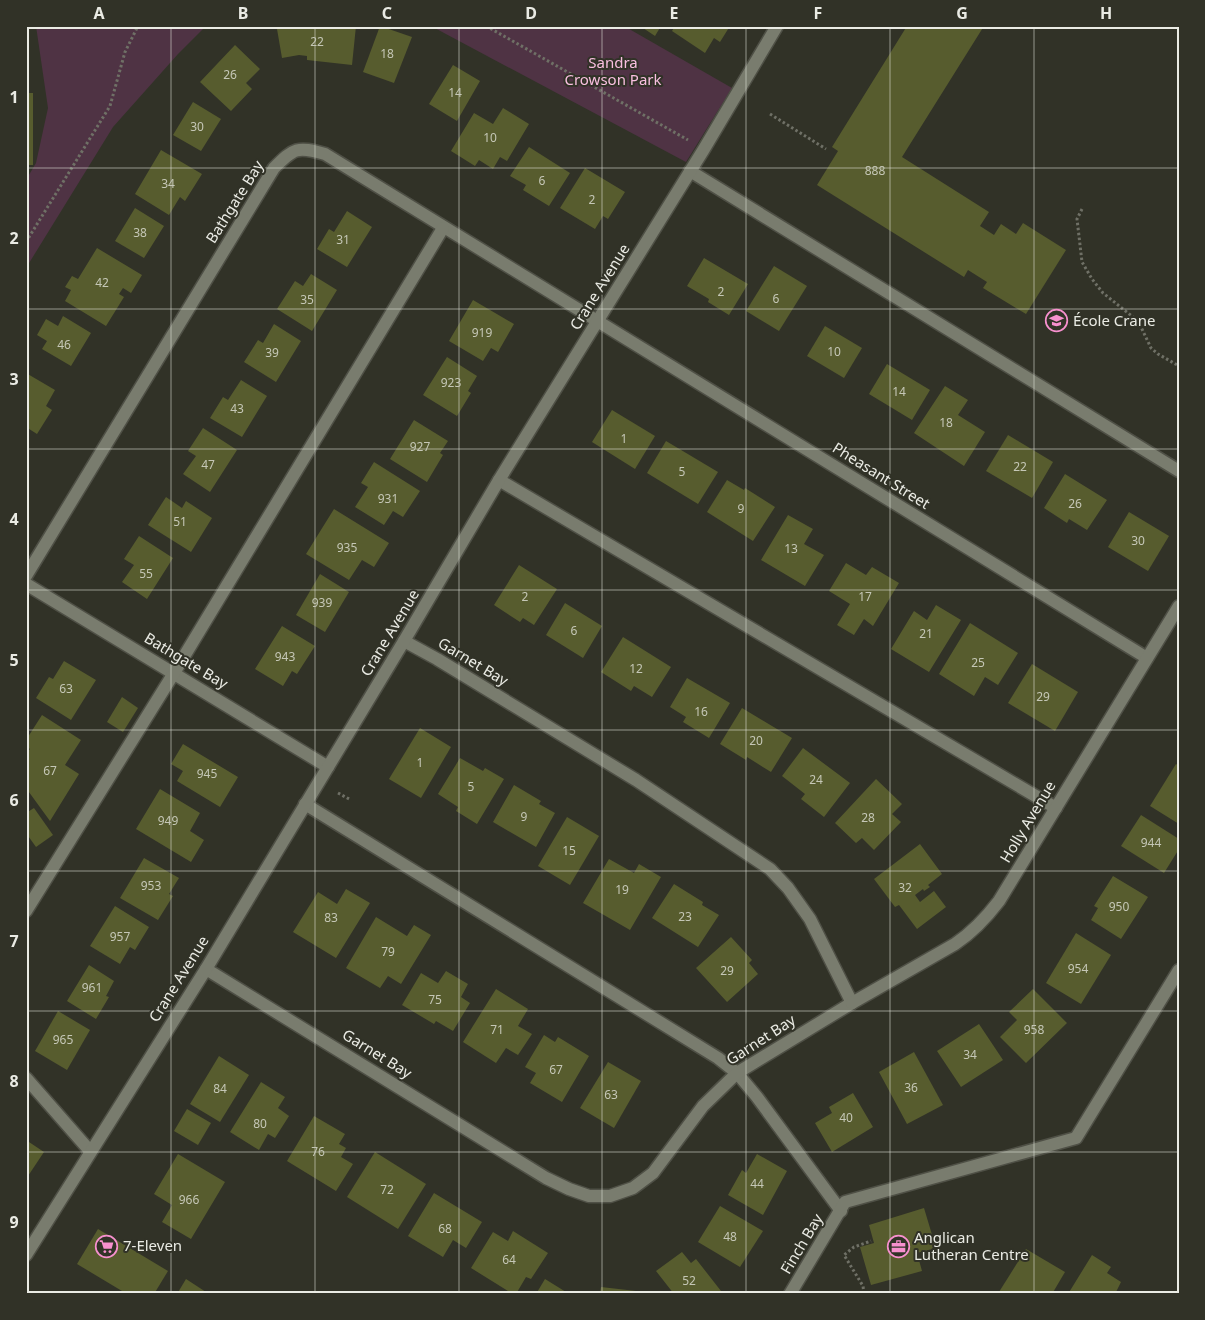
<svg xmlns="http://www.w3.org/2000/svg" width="1205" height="1320" font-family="'Noto Sans',sans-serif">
  <rect width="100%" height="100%" fill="#313227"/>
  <!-- green -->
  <g fill="#4f3344">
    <path d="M36 26H206L178 54 113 127 26 268V180L36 163 48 108Z"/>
    <path d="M431 26H624L732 88 686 162Z"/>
  </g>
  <!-- building -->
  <g fill="#575c2e">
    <path d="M291 26 309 28V26H356L352 65 307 60V56L299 55 282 58 277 29Z"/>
    <path d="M380 26 412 37 394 83 363 72Z"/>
    <path d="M640 26H661L655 36Z"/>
    <path d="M675 26H730L720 42 714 38 705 53 672 31Z"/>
    <path d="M907 26H984L902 157 989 212 980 226 994 235 1001 224 1016 234 1023 223 1066 250 1026 314 983 288 987 282 968 270 964 277 817 185 838 151 832 147Z"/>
    <path d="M235 45 260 69 246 83 252 89 231 111 200 82Z"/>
    <path d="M453 65 480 81 457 121 429 104Z"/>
    <rect x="26" y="93" width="7" height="72"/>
    <path d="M193 102 221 119 201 151 173 135Z"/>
    <path d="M503 108 529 124 507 161 500 157 493 169 479 160 475 166 451 151 474 113 493 124Z"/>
    <path d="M529 147 570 173 549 206 523 190 526 185 510 176Z"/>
    <path d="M161 150 202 174 185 201 180 197 169 215 135 194Z"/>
    <path d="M585 168 625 192 608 219 603 216 595 229 560 208Z"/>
    <path d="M135 208 164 226 144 258 115 241Z"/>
    <path d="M347 211 372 227 347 267 317 249 329 229 334 232Z"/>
    <path d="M97 248 142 275 131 293 123 288 119 294 124 297 106 326 65 301 71 290 65 287 72 276 78 279Z"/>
    <path d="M704 258 748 284 729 315 708 302 709 299 687 286Z"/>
    <path d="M774 266 807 286 779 331 746 311Z"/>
    <path d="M311 274 337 290 312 331 277 309 295 281 303 286Z"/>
    <path d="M473 300 514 324 498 352 491 348 483 361 449 341Z"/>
    <path d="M63 316 91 333 71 366 42 349 47 341 37 335 46 319 58 326Z"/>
    <path d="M274 324 301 341 276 382 244 362 258 340 263 343Z"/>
    <path d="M825 326 862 348 844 378 807 356Z"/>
    <path d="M447 357 477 376 468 391 471 393 457 416 423 395Z"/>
    <path d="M887 364 930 390 912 420 869 394Z"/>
    <path d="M26 373 55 390 46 406 52 410 37 434 26 427Z"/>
    <path d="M241 380 267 396 242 437 210 418 223 397 228 400Z"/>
    <path d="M945 386 968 400 958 415 985 432 964 466 914 433Z"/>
    <path d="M612 410 655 436 635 469 592 442Z"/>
    <path d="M414 420 448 441 440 453 443 455 427 482 390 459Z"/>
    <path d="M203 428 237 450 210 492 183 474 196 456 188 451Z"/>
    <path d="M1008 435 1053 462 1032 498 986 471Z"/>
    <path d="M666 441 718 472 698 504 647 473Z"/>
    <path d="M374 462 420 491 403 517 393 511 384 525 355 507 368 487 361 483Z"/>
    <path d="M1065 474 1107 500 1087 530 1069 519 1067 523 1044 508Z"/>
    <path d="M727 480 744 490 745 488 775 507 753 541 707 512Z"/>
    <path d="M166 497 182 508 186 501 212 518 191 552 148 525Z"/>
    <path d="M334 509 389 543 374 567 362 560 349 580 306 554Z"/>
    <path d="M1129 512 1169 536 1148 571 1108 547Z"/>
    <path d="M788 515 813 529 804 544 824 555 805 586 761 560Z"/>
    <path d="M139 536 173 558 147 599 122 582 134 565 124 559Z"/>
    <path d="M846 563 866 575 872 567 899 583 873 626 864 619 854 635 837 625 850 604 829 591Z"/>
    <path d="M519 565 557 589 534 625 523 618 520 622 494 605Z"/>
    <path d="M320 574 349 592 325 632 296 615Z"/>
    <path d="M565 603 602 626 583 658 546 635Z"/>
    <path d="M936 605 961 620 929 672 891 649 914 611 927 620Z"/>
    <path d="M970 623 1018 653 998 685 985 677 974 696 939 674Z"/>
    <path d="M282 626 315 646 297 674 292 671 283 686 255 669Z"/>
    <path d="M623 637 671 667 652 697 634 686 631 691 601 672Z"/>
    <path d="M64 661 96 680 71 720 36 698 49 677 53 679Z"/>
    <path d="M1032 664 1078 692 1055 731 1008 703Z"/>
    <path d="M687 678 730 703 709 738 683 722 686 717 670 707Z"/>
    <path d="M122 697 138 708 123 732 107 722Z"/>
    <path d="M742 708 792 738 771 772 747 757 746 760 720 744Z"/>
    <path d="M42 715 81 740 65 765 79 774 50 821 26 788V768L29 763 26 761V754L30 749 26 746V740Z"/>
    <path d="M420 728 451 747 421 798 389 779Z"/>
    <path d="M183 744 238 777 220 807 177 781 183 771 171 764Z"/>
    <path d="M803 748 850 783 824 817 801 799 805 794 782 776Z"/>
    <path d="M460 758 483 771 485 768 504 779 477 824 456 811 458 807 438 794Z"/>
    <path d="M1176 764 1179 766V824L1150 806Z"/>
    <path d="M876 779 902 804 892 814 901 822 874 850 862 838 856 843 835 823Z"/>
    <path d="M514 785 541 801 539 804 555 813 536 847 493 822Z"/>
    <path d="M160 789 200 813 190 831 204 840 191 862 136 829Z"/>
    <path d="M34 808 53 835 36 847 26 833V813Z"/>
    <path d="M1141 815 1179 839V849L1164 873 1121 846Z"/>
    <path d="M567 817 599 836 570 885 538 866Z"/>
    <path d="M920 844 942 874 928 885 930 887 924 891 923 889 915 895 920 902 934 891 946 907 917 929 899 905 895 907 874 879Z"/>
    <path d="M144 858 179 878 169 894 173 896 158 920 120 898Z"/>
    <path d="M609 859 634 873 639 864 661 877 630 930 583 903Z"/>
    <path d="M1113 876 1148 897 1121 939 1091 920 1098 908 1094 906Z"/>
    <path d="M674 884 703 902 702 905 719 915 698 947 652 918Z"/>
    <path d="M346 889 370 903 336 958 293 932 318 892 337 904Z"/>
    <path d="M115 906 149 927 135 950 130 947 120 964 90 946Z"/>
    <path d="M376 917 407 936 414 925 431 935 401 984 388 976 380 988 346 968Z"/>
    <path d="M1076 933 1111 955 1081 1004 1046 983Z"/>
    <path d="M731 937 752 960 749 963 758 974 727 1002 696 968Z"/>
    <path d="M89 965 114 981 106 996 109 997 96 1019 67 1001Z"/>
    <path d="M446 971 468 984 461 997 470 1003 453 1031 436 1021 434 1024 402 1005 421 973 438 983Z"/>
    <path d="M496 989 528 1009 518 1026 532 1034 518 1055 506 1048 496 1063 463 1042Z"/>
    <path d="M1033 989 1067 1023 1026 1063 1000 1037 1017 1020 1009 1012Z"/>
    <path d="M58 1011 90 1030 67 1070 35 1051Z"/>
    <path d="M979 1024 1003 1060 961 1087 937 1051Z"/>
    <path d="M544 1035 555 1042 558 1037 589 1056 562 1102 530 1083 536 1073 525 1067Z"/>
    <path d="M914 1052 943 1105 907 1124 879 1072Z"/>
    <path d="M219 1056 249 1075 220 1122 190 1104Z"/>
    <path d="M608 1062 641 1081 614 1128 580 1108Z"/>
    <path d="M261 1082 285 1097 278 1108 289 1116 275 1138 268 1134 259 1150 230 1132Z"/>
    <path d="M853 1093 873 1127 832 1152 815 1123 832 1113 829 1107Z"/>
    <path d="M187 1109 211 1123 198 1145 174 1131Z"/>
    <path d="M314 1116 345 1134 339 1144 346 1148 341 1157 353 1164 336 1191 287 1161Z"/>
    <path d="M26 1140 44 1152 26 1179Z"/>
    <path d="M375 1152 426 1184 398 1229 347 1197Z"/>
    <path d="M178 1154 225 1182 191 1239 162 1222 172 1205 154 1194Z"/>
    <path d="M757 1154 787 1171 763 1215 728 1195 742 1170 746 1173Z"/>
    <path d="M434 1193 482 1222 466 1248 453 1240 443 1257 408 1236Z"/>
    <path d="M720 1206 763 1231 740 1267 698 1242Z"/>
    <path d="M924 1208 936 1248 917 1253 922 1271 871 1285 860 1247 874 1243 869 1225Z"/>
    <path d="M98 1229 168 1271 154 1294H127L77 1264Z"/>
    <path d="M513 1231 548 1253 531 1279 526 1277 516 1294H513L471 1268 493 1232 508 1241Z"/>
    <path d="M1026 1249 1065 1272 1052 1294 999 1292Z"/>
    <path d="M682 1252 691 1263 696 1259 721 1291 718 1294H674L656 1271Z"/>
    <path d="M1092 1255 1111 1267 1107 1273 1121 1282 1115 1294H1068Z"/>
    <path d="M186 1279 209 1294H177Z"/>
    <path d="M545 1279 566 1292 565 1294H536Z"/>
    <path d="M601 1287 636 1291 635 1294H600Z"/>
  </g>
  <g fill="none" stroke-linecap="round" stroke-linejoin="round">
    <defs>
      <g id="minor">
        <path d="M690 171 1179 471"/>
        <path d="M499 480 1056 808"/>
        <path d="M26 576 274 168C294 148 297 146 325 154L1147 658"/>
        <path d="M26 584 328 767"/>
        <path d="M305 804 718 1058 737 1073 757 1097 841 1211"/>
        <path d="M26 911 174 673 443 228"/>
        <path d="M206 969 546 1178 569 1189 589 1196H610L633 1188 653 1173 703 1106 737 1073 852 1003 810 919 788 888 770 869 636 780 437 659 404 641"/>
        <path d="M852 1003 955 944C973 932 986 918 999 901L1179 606"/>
        <path d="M26 1078 90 1151"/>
        <path d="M26 1255 206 969 404 641 499 480 704 149 777 26"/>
        <path d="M790 1294 845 1202 1076 1138 1179 970"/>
      </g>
    </defs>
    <!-- minor casing -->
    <use href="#minor" stroke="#4f5046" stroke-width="15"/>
    <!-- path -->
    <g stroke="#6f7066" stroke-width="3" stroke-dasharray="2.5 2.5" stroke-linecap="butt">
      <path d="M486 26 688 140"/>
      <path d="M770 114 826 149"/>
      <path d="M1082 209 1077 219 1082 262 1092 279 1103 293 1133 317 1141 327 1151 348 1158 354 1179 366"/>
      <path d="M26 242 110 106 125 52 138 26"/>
      <path d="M338 793 351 800"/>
      <path d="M864 1294 863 1286 844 1255 854 1247 871 1241"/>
    </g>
    <!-- minor -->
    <use href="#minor" stroke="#797c6e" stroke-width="12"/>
  </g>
  <!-- grid -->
  <path fill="none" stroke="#eaebe4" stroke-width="1" stroke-opacity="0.55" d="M171 26V1294M315 26V1294M459 26V1294M602 26V1294M746 26V1294M890 26V1294M1034 26V1294M26 168H1179M26 309H1179M26 449H1179M26 590H1179M26 730H1179M26 871H1179M26 1011H1179M26 1152H1179"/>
  <!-- icons -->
  <defs>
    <symbol id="school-ring" viewBox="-11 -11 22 22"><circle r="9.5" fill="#313227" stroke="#f790ce" stroke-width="1.5"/><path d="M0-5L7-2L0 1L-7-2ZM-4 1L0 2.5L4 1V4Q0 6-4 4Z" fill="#f790ce"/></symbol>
    <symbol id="supermarket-ring" viewBox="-11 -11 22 22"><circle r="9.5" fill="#313227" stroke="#f790ce" stroke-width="1.5"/><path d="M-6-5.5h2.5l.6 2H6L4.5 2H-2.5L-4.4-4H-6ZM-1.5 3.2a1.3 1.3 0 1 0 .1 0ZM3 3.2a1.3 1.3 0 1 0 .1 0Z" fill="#f790ce"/></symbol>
    <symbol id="office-ring" viewBox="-11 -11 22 22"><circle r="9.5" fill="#313227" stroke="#f790ce" stroke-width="1.5"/><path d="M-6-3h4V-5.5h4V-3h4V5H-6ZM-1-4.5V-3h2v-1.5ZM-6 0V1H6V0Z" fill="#f790ce"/></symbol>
  </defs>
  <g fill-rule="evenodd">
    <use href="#school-ring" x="1044" y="308" width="25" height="25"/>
    <use href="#supermarket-ring" x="94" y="1234" width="25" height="25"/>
    <use href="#office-ring" x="886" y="1234" width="25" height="25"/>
  </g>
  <g text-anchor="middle" stroke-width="4" stroke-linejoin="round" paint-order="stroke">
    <!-- number labels -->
    <g font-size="12" fill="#c5c7b6">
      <text x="317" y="46">22</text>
      <text x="387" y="58">18</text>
      <text x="230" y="79">26</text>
      <text x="455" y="97">14</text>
      <text x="197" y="131">30</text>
      <text x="490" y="142">10</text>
      <text x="875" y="175">888</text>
      <text x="542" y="185">6</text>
      <text x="168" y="188">34</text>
      <text x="592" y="204">2</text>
      <text x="140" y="237">38</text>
      <text x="343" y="244">31</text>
      <text x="102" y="287">42</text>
      <text x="721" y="296">2</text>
      <text x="776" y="303">6</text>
      <text x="307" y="304">35</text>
      <text x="482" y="337">919</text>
      <text x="64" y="349">46</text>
      <text x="834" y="356">10</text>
      <text x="272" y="357">39</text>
      <text x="451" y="387">923</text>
      <text x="899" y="396">14</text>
      <text x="237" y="413">43</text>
      <text x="946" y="427">18</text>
      <text x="624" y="443">1</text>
      <text x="420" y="451">927</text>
      <text x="208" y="469">47</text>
      <text x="1020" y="471">22</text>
      <text x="682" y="476">5</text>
      <text x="388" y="503">931</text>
      <text x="1075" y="508">26</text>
      <text x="741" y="513">9</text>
      <text x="180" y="526">51</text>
      <text x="1138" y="545">30</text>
      <text x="347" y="552">935</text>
      <text x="791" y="553">13</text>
      <text x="146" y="578">55</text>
      <text x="525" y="601">2</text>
      <text x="865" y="601">17</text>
      <text x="322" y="607">939</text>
      <text x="574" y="635">6</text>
      <text x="926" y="638">21</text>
      <text x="285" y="661">943</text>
      <text x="978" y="667">25</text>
      <text x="636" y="673">12</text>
      <text x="66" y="693">63</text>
      <text x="1043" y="701">29</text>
      <text x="701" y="716">16</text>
      <text x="756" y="745">20</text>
      <text x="420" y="767">1</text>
      <text x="50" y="775">67</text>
      <text x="207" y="778">945</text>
      <text x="816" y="784">24</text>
      <text x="471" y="791">5</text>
      <text x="524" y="821">9</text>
      <text x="868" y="822">28</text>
      <text x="168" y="825">949</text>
      <text x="1151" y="847">944</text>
      <text x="569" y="855">15</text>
      <text x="151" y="890">953</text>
      <text x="905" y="892">32</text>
      <text x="622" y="894">19</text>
      <text x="1119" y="911">950</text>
      <text x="685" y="921">23</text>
      <text x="331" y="922">83</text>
      <text x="120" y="941">957</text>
      <text x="388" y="956">79</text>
      <text x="1078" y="973">954</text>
      <text x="727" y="975">29</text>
      <text x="92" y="992">961</text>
      <text x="435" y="1004">75</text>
      <text x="497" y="1034">71</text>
      <text x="1034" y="1034">958</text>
      <text x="63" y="1044">965</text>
      <text x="970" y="1059">34</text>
      <text x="556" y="1074">67</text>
      <text x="911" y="1092">36</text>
      <text x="220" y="1093">84</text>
      <text x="611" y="1099">63</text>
      <text x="846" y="1122">40</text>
      <text x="260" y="1128">80</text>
      <text x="318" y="1156">76</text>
      <text x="757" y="1188">44</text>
      <text x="387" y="1194">72</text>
      <text x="189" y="1204">966</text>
      <text x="445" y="1233">68</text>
      <text x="730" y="1241">48</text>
      <text x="509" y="1264">64</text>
      <text x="689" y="1285">52</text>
    </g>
    <!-- park labels -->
    <g font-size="15" fill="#f9bfe0" stroke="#313227">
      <text x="613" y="68">Sandra<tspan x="613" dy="17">Crowson Park</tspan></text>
    </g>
    <!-- street labels -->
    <g font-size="15" fill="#eaebe4" stroke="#313227">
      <text transform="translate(235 202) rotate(-58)" y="5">Bathgate Bay</text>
      <text transform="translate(600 287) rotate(-58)" y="5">Crane Avenue</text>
      <text transform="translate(881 476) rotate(32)" y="5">Pheasant Street</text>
      <text transform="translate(390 633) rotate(-59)" y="5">Crane Avenue</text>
      <text transform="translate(186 661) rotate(31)" y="5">Bathgate Bay</text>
      <text transform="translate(473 662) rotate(31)" y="5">Garnet Bay</text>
      <text transform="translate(1028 822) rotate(-59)" y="5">Holly Avenue</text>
      <text transform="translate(179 979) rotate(-58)" y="5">Crane Avenue</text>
      <text transform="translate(761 1040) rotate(-33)" y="5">Garnet Bay</text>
      <text transform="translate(377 1054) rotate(32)" y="5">Garnet Bay</text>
      <text transform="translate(802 1244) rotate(-59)" y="5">Finch Bay</text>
    </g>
    <!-- poi labels -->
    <g font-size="15" fill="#eaebe4" stroke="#313227" text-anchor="start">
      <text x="1073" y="326">École Crane</text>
      <text x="914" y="1243">Anglican<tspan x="914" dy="17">Lutheran Centre</tspan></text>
      <text x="123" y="1251">7-Eleven</text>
    </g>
  </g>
  <!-- border -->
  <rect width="1205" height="1320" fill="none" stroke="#313227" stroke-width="55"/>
  <rect x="28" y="28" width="1150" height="1264" fill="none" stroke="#eaebe4" stroke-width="2"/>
  <g font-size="16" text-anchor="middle" font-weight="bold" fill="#eaebe4">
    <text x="99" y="19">A</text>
    <text x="243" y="19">B</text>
    <text x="387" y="19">C</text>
    <text x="531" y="19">D</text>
    <text x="674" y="19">E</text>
    <text x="818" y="19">F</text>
    <text x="962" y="19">G</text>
    <text x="1106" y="19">H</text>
    <text x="14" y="103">1</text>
    <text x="14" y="244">2</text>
    <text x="14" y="385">3</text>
    <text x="14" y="525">4</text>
    <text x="14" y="666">5</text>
    <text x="14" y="806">6</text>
    <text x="14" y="947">7</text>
    <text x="14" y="1087">8</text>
    <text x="14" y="1228">9</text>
  </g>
</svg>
